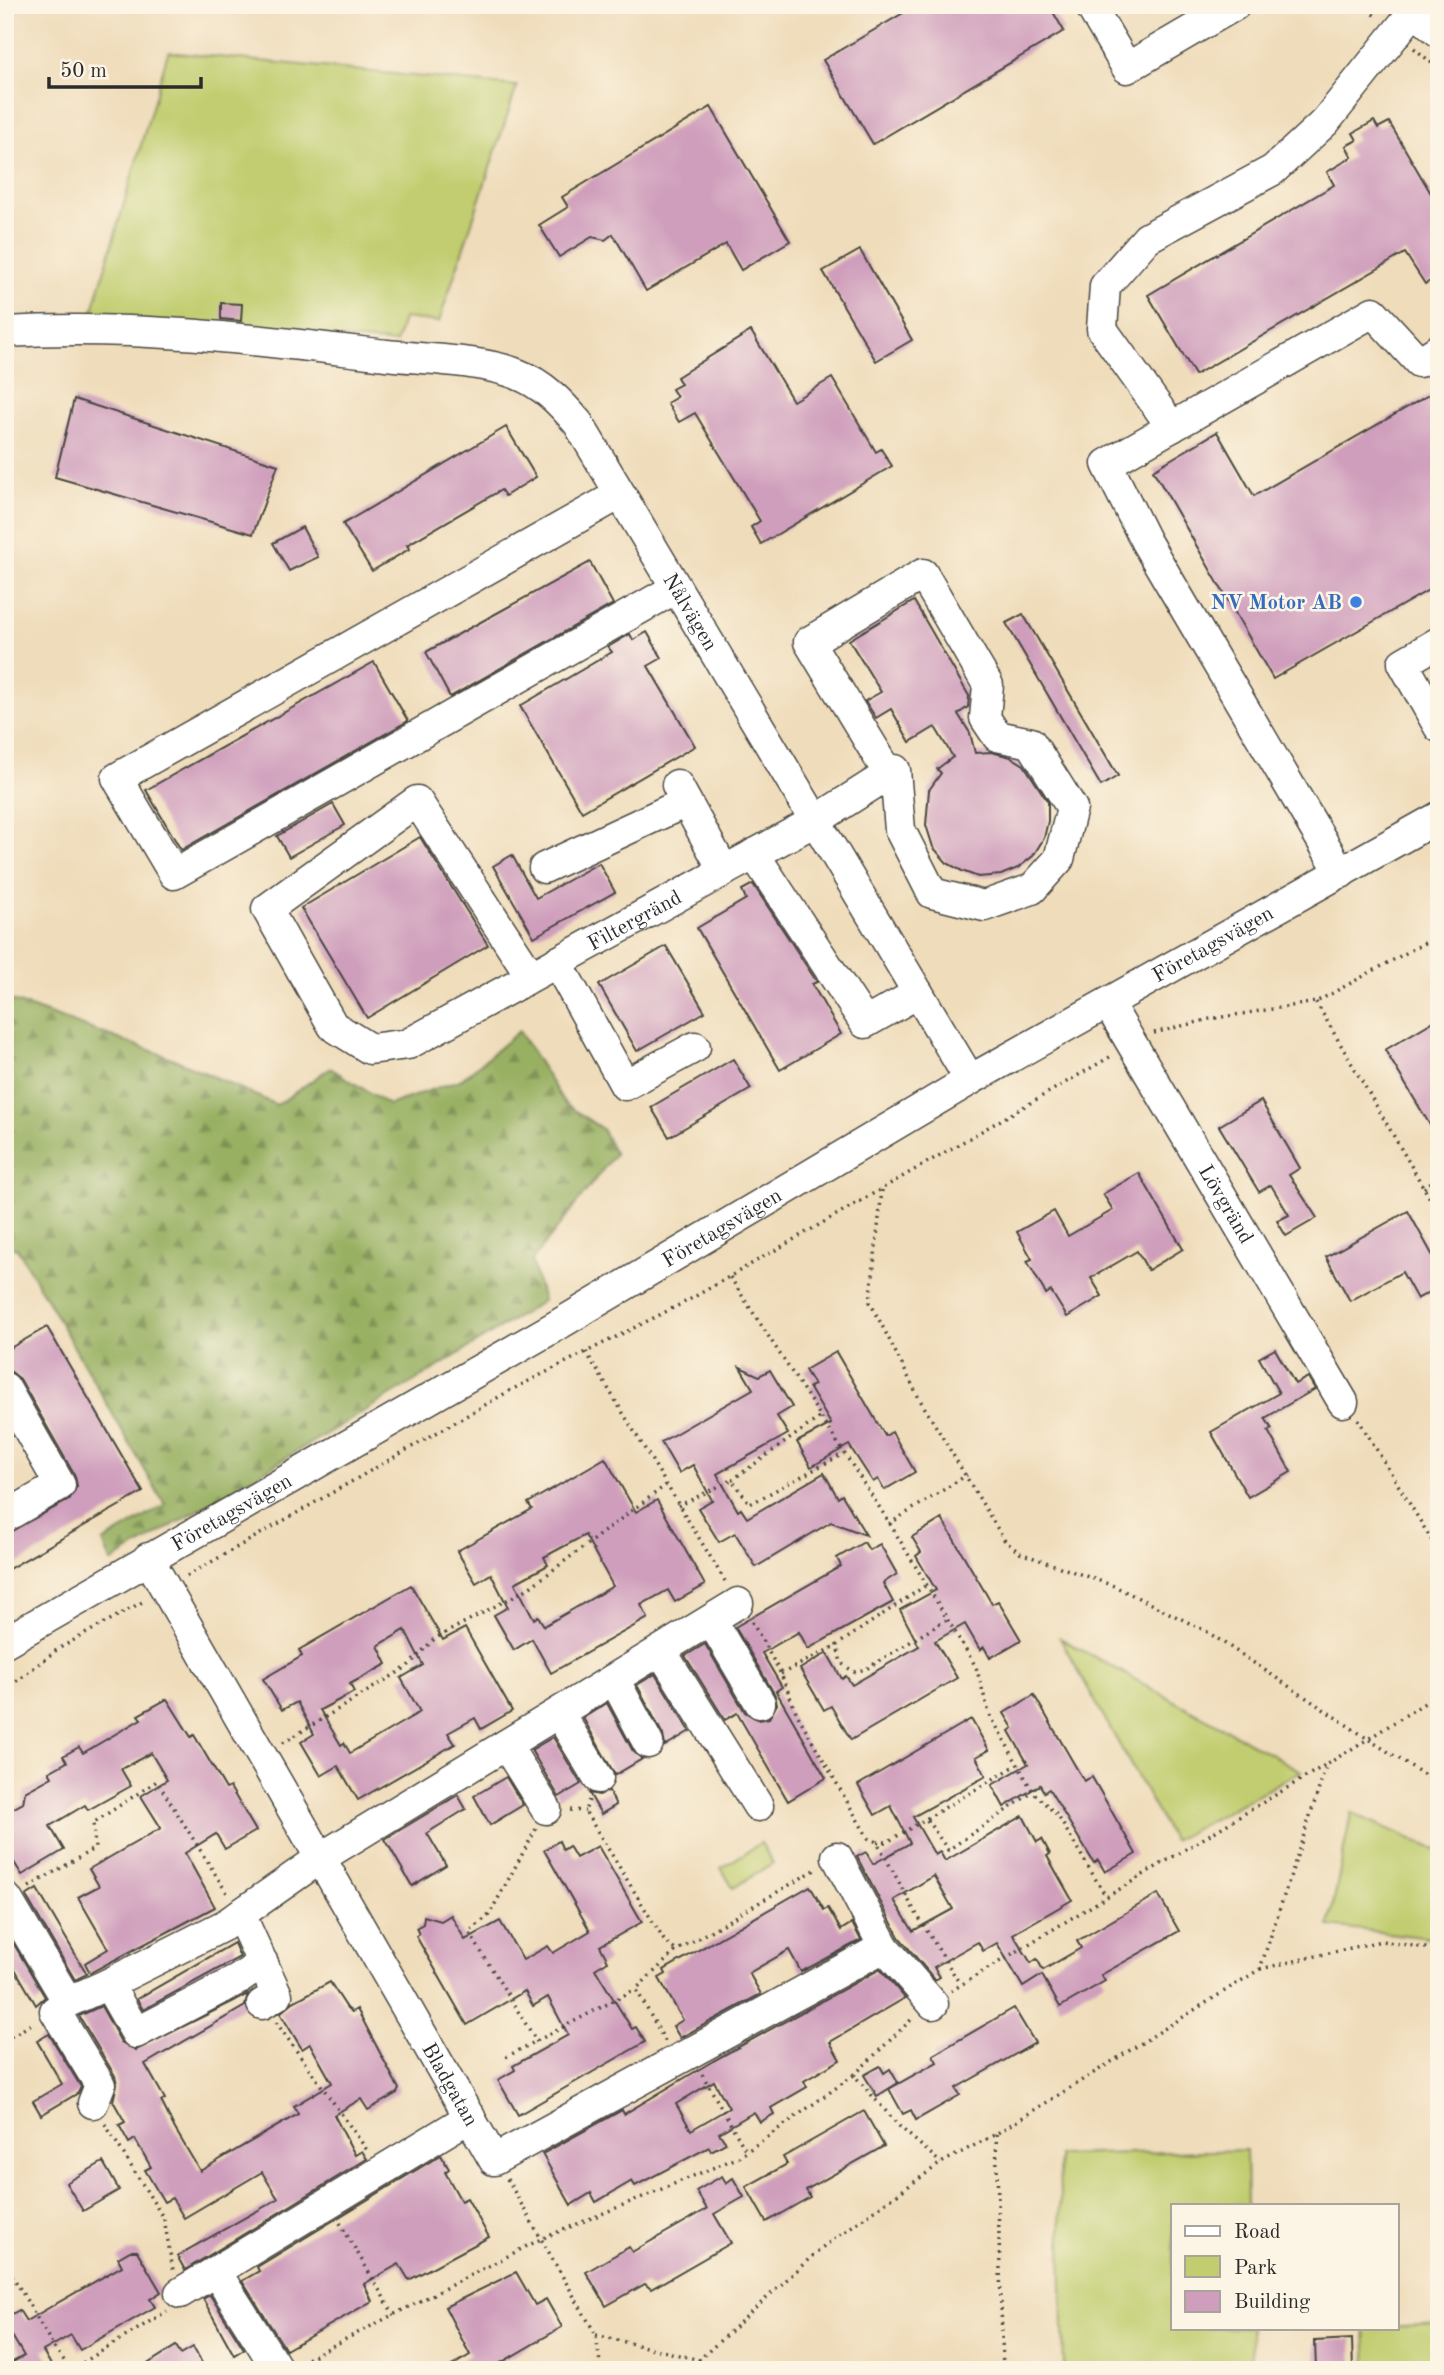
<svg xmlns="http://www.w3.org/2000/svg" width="1444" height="2375" font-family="'Old Standard TT',serif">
  <defs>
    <pattern id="forest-firs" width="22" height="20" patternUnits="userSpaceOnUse" patternTransform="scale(1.75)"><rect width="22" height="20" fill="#98b062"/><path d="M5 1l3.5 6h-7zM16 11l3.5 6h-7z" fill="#7c8f51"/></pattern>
  </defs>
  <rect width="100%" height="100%" fill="#fcf5e5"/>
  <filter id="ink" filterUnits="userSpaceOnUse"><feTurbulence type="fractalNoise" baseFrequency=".0143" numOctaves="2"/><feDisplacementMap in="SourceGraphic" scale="14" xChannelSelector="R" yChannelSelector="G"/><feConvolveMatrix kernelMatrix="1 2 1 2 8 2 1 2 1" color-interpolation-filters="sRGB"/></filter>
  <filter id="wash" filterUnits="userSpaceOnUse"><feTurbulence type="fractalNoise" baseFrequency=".00686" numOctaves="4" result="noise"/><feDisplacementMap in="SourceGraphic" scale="28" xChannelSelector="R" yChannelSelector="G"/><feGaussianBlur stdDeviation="1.57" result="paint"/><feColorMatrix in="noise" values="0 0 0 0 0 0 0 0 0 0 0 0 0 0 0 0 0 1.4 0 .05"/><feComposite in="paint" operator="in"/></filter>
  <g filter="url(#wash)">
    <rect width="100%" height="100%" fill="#efdcba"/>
    <!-- green -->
    <g fill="#c1cd6f" stroke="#767c4d" stroke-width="2">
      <path d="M168 52 517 86 439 322 403 318 396 343 91 317Z"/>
      <path d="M1060 1638 1301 1771 1173 1841Z"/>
      <path d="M1351 1813 1439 1851V1939L1329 1926Z"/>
      <path d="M761 1843 773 1863 733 1888 721 1868Z"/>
      <path d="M1246 2150 1247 2205H1173V2328H1251L1252 2370H1064L1059 2155Z"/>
      <path d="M1439 2324V2370H1367L1365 2328Z"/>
    </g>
    <!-- forest -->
    <path fill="url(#forest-firs)" stroke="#626e46" stroke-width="2" d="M5 998 174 1059 277 1105 330 1068 389 1105 462 1079 519 1031 565 1104 602 1129 615 1154 532 1261 543 1301 430 1372 111 1562 103 1542 165 1505 17 1248H5Z"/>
    <g id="blocks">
      <!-- building -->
      <g fill="#cf9ebc" fill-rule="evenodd">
        <path d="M917 5H1049L1064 31 873 144 823 60Z"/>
        <path d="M711 107 790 241 741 270 726 244 646 291 613 234 605 240 592 237 559 257 539 225 568 207 562 197Z"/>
        <path d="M1374 121 1378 128 1389 122 1439 207V276L1425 284 1405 253 1195 375 1148 295 1334 185 1327 172 1352 157 1346 146 1357 140 1353 133Z"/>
        <path d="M860 250 912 340 876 361 823 271Z"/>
        <path d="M221 303 242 304 241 321 221 319Z"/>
        <path d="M751 331 793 401 832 378 876 452 881 449 892 466 761 544 751 527 760 521 695 413 679 422 667 403 677 397 672 389 681 384 677 377Z"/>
        <path d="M1439 389V584L1273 679 1153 470 1217 432 1254 496Z"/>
        <path d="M74 399 278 465 253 534 55 477Z"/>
        <path d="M506 427 536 477 505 496 501 490 407 545 409 549 372 571 343 524Z"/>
        <path d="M302 527 318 557 289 571 273 543Z"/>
        <path d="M590 562 613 604 450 697 426 652Z"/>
        <path d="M914 601 969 696 968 707 958 714 970 733 975 753 991 752 1011 757 1024 765 1048 802V821L1044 838 1033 856 1018 868 1001 875 978 877 962 871 947 863 933 847 926 825 929 790 941 773 937 769 953 757 935 727 910 742 891 709 876 718 865 701 881 692 849 640Z"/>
        <path d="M1023 614 1118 776 1101 786 1006 623Z"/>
        <path d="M647 632 662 658 648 666 695 746 582 812 520 706 612 652 608 647 630 634 633 640Z"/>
        <path d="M374 662 408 721 181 850 146 790Z"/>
        <path d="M333 804 345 825 289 857 277 836Z"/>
        <path d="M420 837 488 945 367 1018 301 908Z"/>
        <path d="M512 855 536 898 599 863 615 892 534 937 493 866Z"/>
        <path d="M753 884 817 982 812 984 841 1034 780 1070 697 928 746 899 742 890Z"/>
        <path d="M666 946 705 1012 637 1051 599 985Z"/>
        <path d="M1439 1018V1140L1385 1050Z"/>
        <path d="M733 1059 751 1089 669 1137 651 1107Z"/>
        <path d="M1261 1101 1300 1168 1289 1175 1317 1218 1286 1236 1277 1221 1289 1215 1271 1185 1259 1192 1219 1126Z"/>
        <path d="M1139 1173 1183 1249 1148 1270 1137 1251 1091 1278 1102 1296 1067 1317 1051 1291 1046 1294 1027 1261 1032 1259 1017 1232 1054 1211 1068 1236 1113 1210 1103 1194Z"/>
        <path d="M1408 1211 1439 1267V1287L1417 1299 1402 1272 1350 1301 1326 1257Z"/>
        <path d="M47 1327 143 1492 5 1571V1534L69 1500 77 1486 75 1476 20 1379 5 1367V1351Z"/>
        <path d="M1275 1349 1295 1384 1308 1377 1315 1389 1265 1418 1272 1429 1268 1431 1291 1472 1248 1497 1211 1432 1279 1393 1259 1358Z"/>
        <path d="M836 1352 885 1436 892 1432 915 1472 884 1490 878 1479 873 1482 849 1445 811 1467 797 1442 831 1424 809 1387 814 1385 805 1370Z"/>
        <path d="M740 1367 759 1376 770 1370 792 1407 777 1416 788 1434 717 1474 738 1511 741 1509 747 1518 824 1473 838 1498 842 1495 866 1535 831 1522 756 1567 735 1533 719 1542 698 1508 712 1500 693 1465 679 1473 661 1442 753 1389Z"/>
        <path d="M605 1458 636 1512 657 1500 705 1585 675 1602 668 1590 641 1605 648 1618 551 1673 532 1639 514 1650 494 1615 508 1607 491 1574 476 1583 457 1551 532 1509 528 1503ZM585 1535 613 1586 544 1626 538 1616 534 1619 515 1583 548 1565 544 1557Z"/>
        <path d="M942 1519 992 1604 998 1601 1021 1640 990 1658 984 1647 980 1650 965 1624 935 1641 957 1678 851 1740 831 1706 824 1710 800 1669 827 1653 842 1679 846 1676 852 1685 919 1646 900 1610 936 1590 916 1556 921 1552 912 1537Z"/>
        <path d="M864 1542 869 1550 880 1544 897 1574 883 1583 893 1602 808 1649 799 1632 762 1653 782 1687 776 1691 826 1778 788 1801 737 1713 725 1720 685 1656 705 1644 745 1712 759 1720 769 1718 777 1704 775 1695 735 1627 841 1566 837 1558Z"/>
        <path d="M411 1585 443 1640 465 1628 512 1711 481 1729 475 1718 448 1733 455 1744 358 1800 338 1766 321 1776 301 1742 314 1734 297 1702 282 1710 263 1679 302 1656 299 1650ZM405 1630 423 1665 401 1678 420 1712 350 1753 344 1743 341 1745 320 1710 354 1692 350 1684 387 1664 378 1646Z"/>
        <path d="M655 1674 690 1731 665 1746 663 1735 637 1685Z"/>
        <path d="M1034 1695 1084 1781 1092 1777 1136 1854 1105 1872 1098 1860 1094 1863 1049 1789 1044 1792 1040 1785 1004 1807 992 1785 1028 1764 1009 1731 1013 1728 1004 1713Z"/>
        <path d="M167 1699 191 1737 194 1735 226 1789 230 1787 256 1831 225 1849 216 1834 185 1853 215 1907 90 1973 85 1963 108 1949 78 1897 99 1886 89 1869 161 1828 141 1796 167 1780 151 1753 121 1769 131 1786 88 1810 85 1805 50 1826 64 1850 22 1875 5 1848V1813L23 1803 25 1792 52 1777 49 1772 67 1762 63 1756 79 1747 83 1753 141 1719 138 1715Z"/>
        <path d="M607 1703 633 1751 642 1759 615 1775 583 1718Z"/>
        <path d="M971 1719 989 1750 976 1757 986 1776 913 1817 935 1855 940 1852 945 1861 1023 1816 1037 1842 1042 1839 1050 1854 1047 1856 1072 1900 1013 1934 1031 1963 1037 1959 1043 1970 1081 1948 1077 1941 1158 1894 1179 1931 1101 1975 1105 1981 1060 2007 1042 1975 1023 1987 997 1943 983 1951 978 1942 934 1967 940 1977 935 1980 899 1937 857 1857 866 1852 873 1864 910 1843 891 1806 875 1815 858 1785ZM934 1876 953 1909 913 1931 894 1900Z"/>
        <path d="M553 1737 581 1784 559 1797 531 1750Z"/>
        <path d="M506 1777 523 1805 490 1825 474 1796Z"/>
        <path d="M609 1791 616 1805 601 1814 589 1793 599 1795Z"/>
        <path d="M458 1795 466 1809 427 1833 446 1865 412 1886 385 1839Z"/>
        <path d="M559 1841 563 1850 569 1846 576 1858 598 1846 642 1922 600 1946 608 1961 595 1969 632 2029 636 2027 645 2042 518 2115 498 2080 515 2070 513 2066 568 2035 548 1997 533 2006 525 1991 467 2025 416 1936 419 1934 416 1928 423 1924 424 1916 441 1921 451 1915 465 1940 500 1921 523 1960 548 1946 553 1953 590 1931 544 1850Z"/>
        <path d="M810 1886 824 1910 828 1908 841 1930 852 1923 861 1940 801 1972 789 1950 749 1973 761 1994 680 2038 673 2026 683 2020 659 1978 666 1974 664 1970Z"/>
        <path d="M37 1889 87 1974 75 1980 26 1896Z"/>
        <path d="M8 1934 45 1997 36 2005 5 1952Z"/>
        <path d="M234 1943 240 1957 143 2010 137 1999Z"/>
        <path d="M880 1969 905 1998 830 2042 840 2060 804 2081 807 2087 771 2108 774 2114 760 2122 754 2112 719 2133 726 2143 711 2151 709 2147 635 2186 632 2181 596 2202 591 2193 571 2205 542 2154 622 2110 624 2114 713 2061ZM714 2081 729 2108 691 2130 676 2104Z"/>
        <path d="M330 1982 347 2008 352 2012 357 2009 399 2089 397 2093 368 2110 361 2099 334 2115 355 2155 362 2151 367 2159 185 2270 177 2256 278 2199 262 2172 184 2218 172 2198 164 2202 145 2170 151 2167 135 2139 129 2143 119 2125 125 2122 113 2101 117 2084 115 2076 79 2016 101 2006 121 2042 136 2050 248 1994 245 2006 145 2064 165 2099 161 2101 175 2129 200 2171 298 2114 294 2106 332 2083 310 2044 302 2049 280 2013 293 2002Z"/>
        <path d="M1014 2008 1035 2043 956 2088 960 2095 916 2120 911 2110 903 2114 889 2089 937 2062 933 2055Z"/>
        <path d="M49 2034 81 2087 78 2093 41 2115 33 2101 62 2084 37 2041Z"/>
        <path d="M880 2066 884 2073 890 2069 898 2083 877 2096 864 2075Z"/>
        <path d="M864 2111 884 2146 806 2190 810 2197 766 2222 746 2187 787 2164 783 2157Z"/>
        <path d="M441 2155 449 2169 445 2172 461 2201 467 2198 489 2237 409 2280 399 2264 364 2284 372 2301 286 2350 242 2281 259 2271 257 2267Z"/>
        <path d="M103 2162 119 2190 83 2211 66 2183Z"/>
        <path d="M722 2176 726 2183 733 2178 744 2197 714 2214 731 2243 651 2289 645 2284 606 2306 586 2272 629 2247 632 2252 707 2209 696 2191Z"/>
        <path d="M130 2251H137L161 2292 150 2299 155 2307 80 2350 71 2335 43 2351 54 2370H5V2366L24 2356 5 2324V2318L19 2310 26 2321 122 2266 118 2258Z"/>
        <path d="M516 2272 535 2305 546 2299 562 2327 499 2364 502 2370H445L470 2355 445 2307Z"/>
        <path d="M210 2295 244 2349 234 2355 203 2299Z"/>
        <path d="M1352 2339 1353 2370H1316L1315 2341Z"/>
        <path d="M176 2346 181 2354 193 2347 206 2370H138Z"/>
      </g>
    </g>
  </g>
  <g filter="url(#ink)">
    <use href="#blocks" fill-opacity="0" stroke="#484640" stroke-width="2"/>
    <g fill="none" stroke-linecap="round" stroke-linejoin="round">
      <defs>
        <g id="minor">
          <path d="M1090 5 1127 68 1235 5"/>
          <path d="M1407 5 1439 32"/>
          <path id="s1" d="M5 332C133 324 259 340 386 355 423 359 483 360 517 374 543 384 560 402 578 423L970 1080"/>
          <path d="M1172 427 1102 329 1105 286 1147 238 1273 170 1325 122 1414 11"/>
          <path d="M620 494 117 778 174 874 676 588"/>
          <path d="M1439 642 1403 663 1439 727"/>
          <path d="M677 785 724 871"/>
          <path d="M754 854 865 1023 918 993"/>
          <path d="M544 868 686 802"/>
          <path d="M1341 873 1146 542 1107 464 1373 312 1419 362 1439 349"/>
          <path d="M557 962 625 1085 695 1047"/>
          <path id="s2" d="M531 976 417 801 267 909 333 1026 370 1049 408 1044 815 821 889 774 895 770 900 830 932 893 984 906 1032 889 1059 859 1072 808 1031 743 997 736 985 718 988 685 923 574 809 642 889 774"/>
          <path id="s3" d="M1109 1005 1343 1402"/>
          <path d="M5 1388 60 1485 5 1517"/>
          <path id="s4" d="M148 1558 494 2160 884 1947 933 2004"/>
          <path d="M711 1620 760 1703"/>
          <path id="s5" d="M5 1642 556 1326 970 1080 1439 817"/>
          <path d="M661 1651 758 1806"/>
          <path d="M614 1679 648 1743"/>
          <path d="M559 1713 598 1778"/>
          <path d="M506 1745 546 1809"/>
          <path d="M837 1857 884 1947"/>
          <path d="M7 1899 68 2002 108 1984"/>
          <path d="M240 1914 277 1995 262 2004"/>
          <path d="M263 1963 239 1979 136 2033 108 1984 225 1925 322 1857 738 1603"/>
          <path d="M68 2002 55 2011 100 2085 93 2103"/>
          <path d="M216 2272 278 2370"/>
          <path d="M180 2293 470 2117"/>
        </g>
      </defs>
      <!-- minor casing -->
      <use href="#minor" stroke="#484640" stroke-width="33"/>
      <!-- path -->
      <g stroke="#484640" stroke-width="3.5" stroke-dasharray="2 5" stroke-linecap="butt">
        <path d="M1362 5 1378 18"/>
        <path d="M1414 48 1439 69"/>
        <path d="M1316 1002 1439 1214"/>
        <path d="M1154 1033 1210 1019 1316 1002 1439 935"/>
        <path d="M1424 1188 1439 1176"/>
        <path d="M882 1190 870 1302 920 1400 1005 1541 1020 1553 1114 1586 1206 1631 1368 1739 1439 1694"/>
        <path d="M730 1277 887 1519 976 1667 989 1713 1033 1792 1058 1816 1105 1895"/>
        <path d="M586 1352 725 1581"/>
        <path d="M1358 1419 1439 1552"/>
        <path d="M732 1480 819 1418"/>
        <path d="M678 1506 732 1480 750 1504 843 1454"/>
        <path d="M889 1524 967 1475"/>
        <path d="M187 1576 511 1390 687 1301 1110 1057"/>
        <path d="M925 1586 837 1645 841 1663 854 1672 866 1669 946 1620"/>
        <path d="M752 1622 781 1674 797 1714 868 1838 877 1842 914 1910 960 1984"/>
        <path d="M781 1674 837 1645"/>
        <path d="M5 1690 58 1649 144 1601"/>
        <path d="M283 1743 407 1667 434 1639 529 1588 666 1485"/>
        <path d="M589 1800 585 1811 664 1940 676 1951"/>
        <path d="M570 1810 585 1811"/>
        <path d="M927 1820 948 1850 1033 1792"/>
        <path d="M536 1829 489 1915 469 1932 537 2042"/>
        <path d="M877 1842H887L1017 1765"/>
        <path d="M29 1887 95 1848 93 1823 157 1781 227 1893"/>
        <path d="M1260 1969 1381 1941 1439 1950"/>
        <path d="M951 1991 1325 1765"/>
        <path d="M276 2022 367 2150"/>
        <path d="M5 2040 35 2022"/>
        <path d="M665 2041 636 1989 676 1951 815 1870"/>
        <path d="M506 2057 636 1989"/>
        <path d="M702 2074 746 2151"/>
        <path d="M854 2075 913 2018"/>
        <path d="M105 2124 164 2219 173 2270"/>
        <path d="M996 2134 1003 2370"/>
        <path d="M507 2179 596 2335 601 2370"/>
        <path d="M340 2223 394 2315"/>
        <path d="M5 2263 55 2349 71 2369"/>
        <path d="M596 2335 700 2360 710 2370"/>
        <path d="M301 2362 541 2239 739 2157 854 2075 899 2126 941 2163"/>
        <path d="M71 2370 167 2311"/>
        <path d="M688 2370 820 2249 941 2163 996 2134 1260 1969 1327 1764 1368 1739 1439 1784"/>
      </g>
      <!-- minor -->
      <use href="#minor" stroke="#fff" stroke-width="30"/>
    </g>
  </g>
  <!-- markers -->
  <circle fill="#3f7fe0" stroke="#fcf5e5" stroke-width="2.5" cx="1356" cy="602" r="7"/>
  <g text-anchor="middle" stroke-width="5" stroke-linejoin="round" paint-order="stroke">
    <!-- shop labels -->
    <g font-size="21" font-weight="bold" fill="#366cbe" stroke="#fcf5e5" text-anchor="end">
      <text x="1342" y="609">NV Motor AB</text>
    </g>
    <!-- street labels -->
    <g font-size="21" fill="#2b2b2b" stroke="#fcf5e5">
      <text dy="7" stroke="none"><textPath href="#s1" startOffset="814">Nålvägen</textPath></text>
      <text dy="7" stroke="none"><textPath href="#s2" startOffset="868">Filtergränd</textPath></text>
      <text dy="7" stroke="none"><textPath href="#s5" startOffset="1395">Företagsvägen</textPath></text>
      <text dy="7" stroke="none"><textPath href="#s3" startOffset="231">Lövgränd</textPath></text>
      <text dy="7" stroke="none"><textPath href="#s5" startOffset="828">Företagsvägen</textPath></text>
      <text dy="7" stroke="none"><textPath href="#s5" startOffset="261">Företagsvägen</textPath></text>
      <text dy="7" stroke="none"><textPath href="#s4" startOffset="607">Bladgatan</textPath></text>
    </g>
  </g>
  <!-- margin -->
  <rect width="1444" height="2375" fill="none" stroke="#fcf5e5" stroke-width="28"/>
  <!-- legend -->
  <rect x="1171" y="2204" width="228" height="126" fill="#fcf5e5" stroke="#a8a49b" stroke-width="2"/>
  <rect x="1185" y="2226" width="35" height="10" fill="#ffffff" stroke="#a8a49b" stroke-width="2"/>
  <text x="1234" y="2238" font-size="21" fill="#2b2b2b">Road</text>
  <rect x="1185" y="2256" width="35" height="21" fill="#c1cd6f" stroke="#a8a49b" stroke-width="2"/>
  <text x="1234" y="2274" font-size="21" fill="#2b2b2b">Park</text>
  <rect x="1185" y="2291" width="35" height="21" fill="#cf9ebc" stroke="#a8a49b" stroke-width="2"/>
  <text x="1234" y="2308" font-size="21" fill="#2b2b2b">Building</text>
  <!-- scale -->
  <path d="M49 77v10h152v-10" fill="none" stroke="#2b2b2b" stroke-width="3.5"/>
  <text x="60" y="77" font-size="21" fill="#2b2b2b" stroke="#fcf5e5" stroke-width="5" paint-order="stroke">50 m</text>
</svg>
